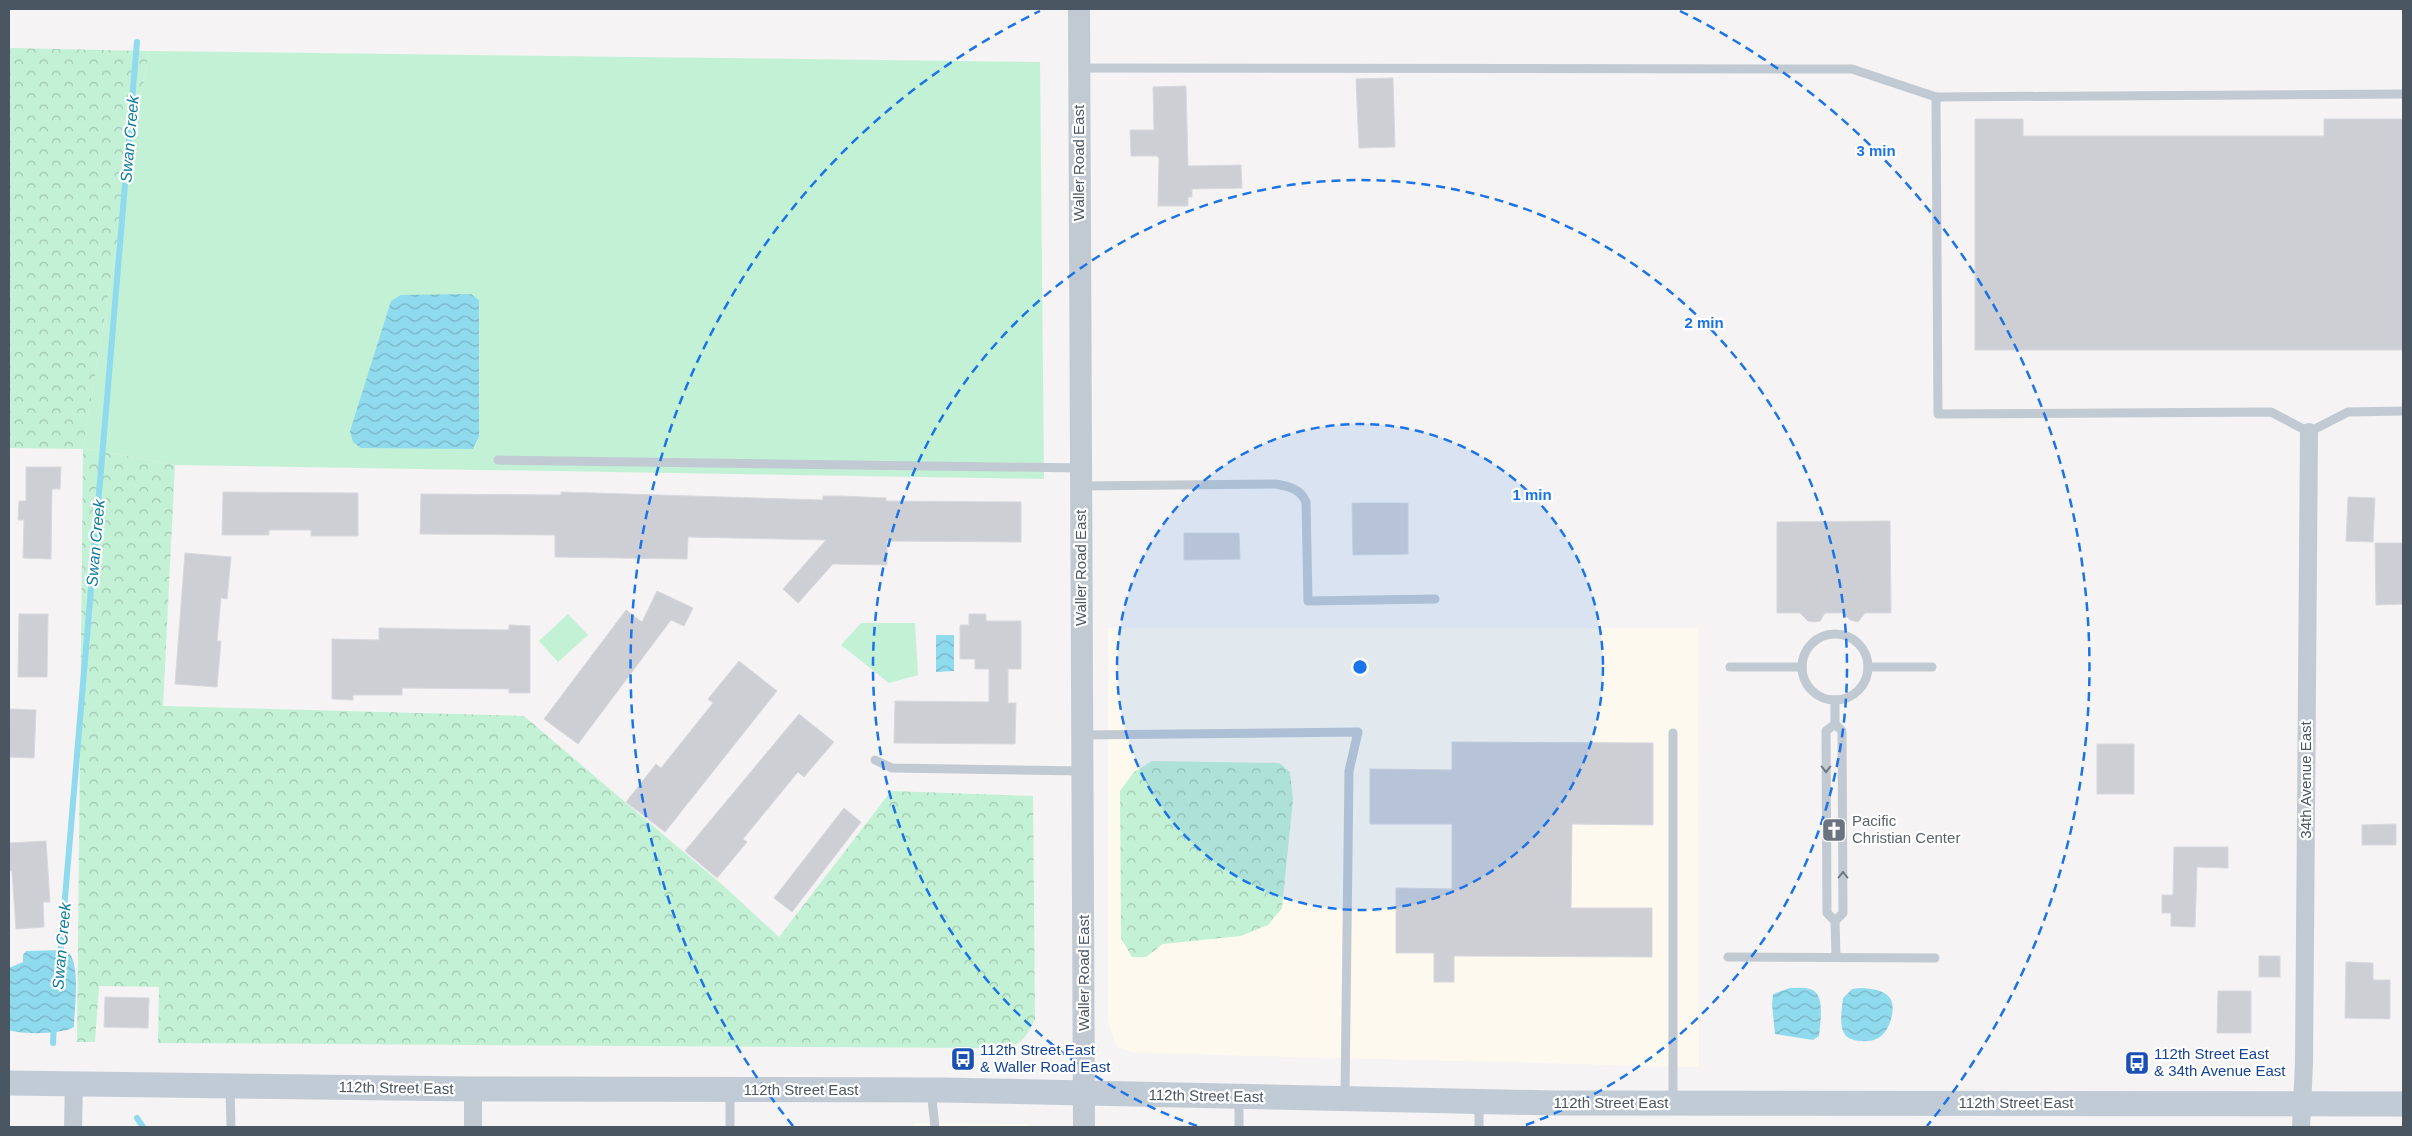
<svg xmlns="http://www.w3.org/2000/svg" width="2412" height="1136" font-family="Arial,sans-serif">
  <defs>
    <pattern id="forest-crowns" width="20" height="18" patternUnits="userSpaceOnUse" patternTransform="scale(1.25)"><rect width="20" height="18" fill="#c3f1d5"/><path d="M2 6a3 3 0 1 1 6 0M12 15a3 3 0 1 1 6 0" fill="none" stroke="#a0c6b0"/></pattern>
    <pattern id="water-waves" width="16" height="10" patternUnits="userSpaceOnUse" patternTransform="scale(1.25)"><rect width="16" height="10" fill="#90daee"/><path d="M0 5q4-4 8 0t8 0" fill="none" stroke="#78b4c4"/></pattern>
  </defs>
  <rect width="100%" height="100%" fill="#f5f3f3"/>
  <!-- commercial -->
  <g fill="#fdf9ef">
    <path d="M1108 628H1698L1699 1067 1136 1053 1117 1047 1108 1022Z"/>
    <path d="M915 1123 1025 1124 1031 1127H915Z"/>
  </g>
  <!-- green -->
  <g fill="#c3f1d5" fill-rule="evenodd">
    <path d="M149 51 1040 62 1044 479 175 465 83 448ZM471 294 479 300V437L474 449Z"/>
    <path d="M568 614 588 635 558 662 539 641Z"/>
    <path d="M861 623H915L918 675 889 683 841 645Z"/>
  </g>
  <!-- forest -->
  <g fill="url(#forest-crowns)">
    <path d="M9 48 149 51 83 448 175 465 163 706 524 716 726 888 779 937 891 791 1033 796 1035 1019C1020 1052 1012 1046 979 1048L158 1043 159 987 99 986 95 1042H77L83 449 9 448Z"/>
    <path d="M1152 761 1279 763 1290 772 1293 799 1282 908 1268 925 1241 936 1163 944 1146 957H1132L1121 938 1120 791 1134 772Z"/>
  </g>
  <!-- water -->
  <g fill="url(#water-waves)">
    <path d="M471 294 479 300V437L473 449 361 448 353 442 350 431 391 301 401 295Z"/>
    <path d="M936 635H954V671L936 672Z"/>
    <path d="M66 950C82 961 74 1007 74 1027 64 1034 21 1035 9 1030V968L23 962V955L26 951Z"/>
    <path d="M1790 988C1796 988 1804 987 1810 989 1826 993 1820 1024 1819 1036L1813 1040 1775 1034 1772 1004 1773 994Z"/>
    <path d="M1861 988C1871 989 1883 989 1890 998 1897 1009 1889 1035 1876 1039 1868 1043 1848 1042 1844 1033 1839 1024 1842 1008 1843 998L1852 989Z"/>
  </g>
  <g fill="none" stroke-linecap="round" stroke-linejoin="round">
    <!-- stream -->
    <g stroke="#90daee" stroke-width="6">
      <path d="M60 957 137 42"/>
      <path d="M53 1043 54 1024"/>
      <path d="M137 1118 143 1127"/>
    </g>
  </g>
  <!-- building -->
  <g fill="#cdcfd5" stroke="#d7d9de">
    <path d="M1393 78 1395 147 1359 148 1356 79Z"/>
    <path d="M1186 86 1188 166 1241 165 1242 188 1192 189V197H1188V206H1158L1159 158 1157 156H1131L1130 130H1154L1153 87Z"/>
    <path d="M1975 119H2023V136H2324V119H2403V350H1975Z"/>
    <path d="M26 467H61L60 489H52L51 559 23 558 24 520H18L19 501H26Z"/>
    <path d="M223 492 358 493V536H311V530H269V535H222Z"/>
    <path d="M561 492 823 500V496H841L886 498V501L1021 502V542L887 541V565L833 564 798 603 783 589 826 540 688 537 687 559 555 557V535L420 534 421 494 561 495Z"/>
    <path d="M2348 497 2375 498 2373 542 2346 541Z"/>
    <path d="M1352 503H1408V554L1353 555Z"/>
    <path d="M1890 521 1891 613H1865L1858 622 1850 620 1843 613H1825L1820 621 1814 622 1808 621 1800 613H1777V522Z"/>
    <path d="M1184 533H1239L1240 559 1184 560Z"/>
    <path d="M2375 543H2403V604L2376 605Z"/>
    <path d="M185 553 231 557 227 599 221 598 217 641H221L217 687 175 684Z"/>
    <path d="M657 591 693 608 684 626 671 620 578 744 544 719 626 610 642 622Z"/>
    <path d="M19 614H48L47 677H18Z"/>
    <path d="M969 614H986V621H1021V669H1008V703H1016L1015 744 894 743 895 701 989 702V669H975V659H960V625H969Z"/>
    <path d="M509 625 530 626V693H509V689L402 688V695H353V700L332 699V639L379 640V628L509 630Z"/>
    <path d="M739 661 777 691 665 832 626 802 656 764 661 768 713 703 708 699Z"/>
    <path d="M10 709 36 710 34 758 9 757Z"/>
    <path d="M799 714 834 742 804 777 798 772 743 839 747 842 717 878 685 851Z"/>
    <path d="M1452 742 1653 743V825L1572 824 1571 908H1652V957L1454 956V982H1434V953H1396V888L1452 889V824H1370V769L1452 770Z"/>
    <rect x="2097" y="744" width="37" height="50"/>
    <path d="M844 808 861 822 792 912 774 898Z"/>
    <path d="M2396 824V845H2362V825Z"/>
    <path d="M46 841 50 902H43L44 927 16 929 12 871H9V843Z"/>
    <path d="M2174 847H2228V868L2197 867 2195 927 2171 926V913H2162V895H2173Z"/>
    <rect x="2259" y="956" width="21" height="21"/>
    <path d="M2346 962 2373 963V980H2390V1019L2345 1018Z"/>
    <path d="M2218 991H2251V1033H2217Z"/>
    <path d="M105 997 149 998 148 1028 104 1027Z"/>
  </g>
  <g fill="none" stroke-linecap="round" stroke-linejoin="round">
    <!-- service -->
    <g stroke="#c1cad2" stroke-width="9">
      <path d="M1079 68 1852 69 1936 97 2403 94"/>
      <path d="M1936 97 1938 414 2271 412 2309 432 2348 412 2403 411"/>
      <path d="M498 460 1080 468"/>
      <path d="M1081 486 1275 484C1288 486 1301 489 1306 502L1308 601 1435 599"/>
      <circle cx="1835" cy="667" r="33"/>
      <path d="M1730 667H1802"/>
      <path d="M1868 667H1932"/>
      <path d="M1835 700V724L1842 731 1843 913 1835 921"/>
      <path d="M1835 724 1826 731 1827 913 1835 921 1836 956"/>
      <path d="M1673 733V1102"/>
      <path d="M1082 735 1358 732 1349 771 1345 1096"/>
      <path d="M875 760 892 768 1083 771"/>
      <path d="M1728 957 1935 958"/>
      <path d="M230 1089 231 1127"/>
      <path d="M931 1090 935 1127"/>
      <path d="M730 1092V1127"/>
      <path d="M1239 1127V1098"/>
      <path d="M1479 1127V1104"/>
    </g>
    <!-- minor -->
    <g stroke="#c1cad2" stroke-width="18">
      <path d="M73 1127 74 1084"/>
      <path d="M473 1127V1089"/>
      <path d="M2301 1127 2304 1063 2309 432"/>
    </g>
    <!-- tertiary -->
    <path stroke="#c1cad2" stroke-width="22" d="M1079 9 1084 1127"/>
    <!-- secondary -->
    <path stroke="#c1cbd6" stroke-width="25" d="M9 1083 473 1089 943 1090 1554 1103 2403 1104"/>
  </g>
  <!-- one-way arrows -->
  <defs><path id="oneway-chevron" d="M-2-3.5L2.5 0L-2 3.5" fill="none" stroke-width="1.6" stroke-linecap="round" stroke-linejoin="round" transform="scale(1.25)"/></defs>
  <g stroke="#6e7983">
    <use href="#oneway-chevron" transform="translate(1826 769) rotate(90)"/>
    <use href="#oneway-chevron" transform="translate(1843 875) rotate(-90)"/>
  </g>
  <!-- distance rings -->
  <circle cx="1360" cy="667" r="243" fill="#1a73e8" fill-opacity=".12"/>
  <g fill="none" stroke="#1a73e8" stroke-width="2.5" stroke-dasharray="9 6">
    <circle cx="1360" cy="667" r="243"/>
    <path d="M1197 1126A487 487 0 1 1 1523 1126"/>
    <path d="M793 1126A730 730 0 0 1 1040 11M1680 11A730 730 0 0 1 1927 1126"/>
  </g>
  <!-- icons -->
  <defs>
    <symbol id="church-square" viewBox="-11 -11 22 22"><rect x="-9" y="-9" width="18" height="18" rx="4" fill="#6b7280" stroke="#fff"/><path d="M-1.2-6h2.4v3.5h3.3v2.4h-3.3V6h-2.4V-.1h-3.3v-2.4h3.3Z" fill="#fff"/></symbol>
    <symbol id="bus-square" viewBox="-11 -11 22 22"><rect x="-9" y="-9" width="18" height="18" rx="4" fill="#1a4fb4" stroke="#fff"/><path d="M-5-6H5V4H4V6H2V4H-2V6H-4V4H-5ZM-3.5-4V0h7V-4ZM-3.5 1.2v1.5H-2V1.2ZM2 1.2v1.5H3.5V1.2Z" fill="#fff"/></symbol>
  </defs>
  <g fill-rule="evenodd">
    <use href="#church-square" x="1820" y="816" width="28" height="28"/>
    <use href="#bus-square" x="949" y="1045" width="28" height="28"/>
    <use href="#bus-square" x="2123" y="1049" width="28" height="28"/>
  </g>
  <g text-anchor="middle" stroke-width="4.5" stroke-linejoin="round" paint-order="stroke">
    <!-- street labels -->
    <g font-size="15" fill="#4a5661" stroke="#fff">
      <text transform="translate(1079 163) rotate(-90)" y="5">Waller Road East</text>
      <text transform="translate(1081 568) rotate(-90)" y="5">Waller Road East</text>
      <text transform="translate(2306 780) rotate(-90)" y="5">34th Avenue East</text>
      <text transform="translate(1084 973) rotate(-90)" y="5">Waller Road East</text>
      <text transform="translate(396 1088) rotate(1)" y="5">112th Street East</text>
      <text x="801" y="1095">112th Street East</text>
      <text transform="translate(1206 1096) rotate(1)" y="5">112th Street East</text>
      <text x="1611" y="1108">112th Street East</text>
      <text x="2016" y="1108">112th Street East</text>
    </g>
    <!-- worship labels -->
    <g font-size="15" fill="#5b616d" stroke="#fff" text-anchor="start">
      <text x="1852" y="826">Pacific<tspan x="1852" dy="17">Christian Center</tspan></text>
    </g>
    <!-- transit labels -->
    <g font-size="15" fill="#164399" stroke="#fff" text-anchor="start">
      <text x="980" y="1055">112th Street East<tspan x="980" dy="17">&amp; Waller Road East</tspan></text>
      <text x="2154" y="1059">112th Street East<tspan x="2154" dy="17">&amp; 34th Avenue East</tspan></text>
    </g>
    <!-- water labels -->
    <g font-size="16" font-style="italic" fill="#0c7c9b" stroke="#fff">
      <text transform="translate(129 139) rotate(-85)" y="6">Swan Creek</text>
      <text transform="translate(95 543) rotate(-85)" y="6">Swan Creek</text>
      <text transform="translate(61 946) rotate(-85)" y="6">Swan Creek</text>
    </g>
  </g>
  <circle cx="1360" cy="667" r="8" fill="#1a73e8" stroke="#fff" stroke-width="2.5"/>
  <g font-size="15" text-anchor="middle" font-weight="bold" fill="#1a73e8" stroke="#fff" stroke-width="4.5" stroke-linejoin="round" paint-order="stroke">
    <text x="1876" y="156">3 min</text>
    <text x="1704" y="328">2 min</text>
    <text x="1532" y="500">1 min</text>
  </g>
  <!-- border -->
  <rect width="2412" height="1136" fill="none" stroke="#4a5661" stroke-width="20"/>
</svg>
